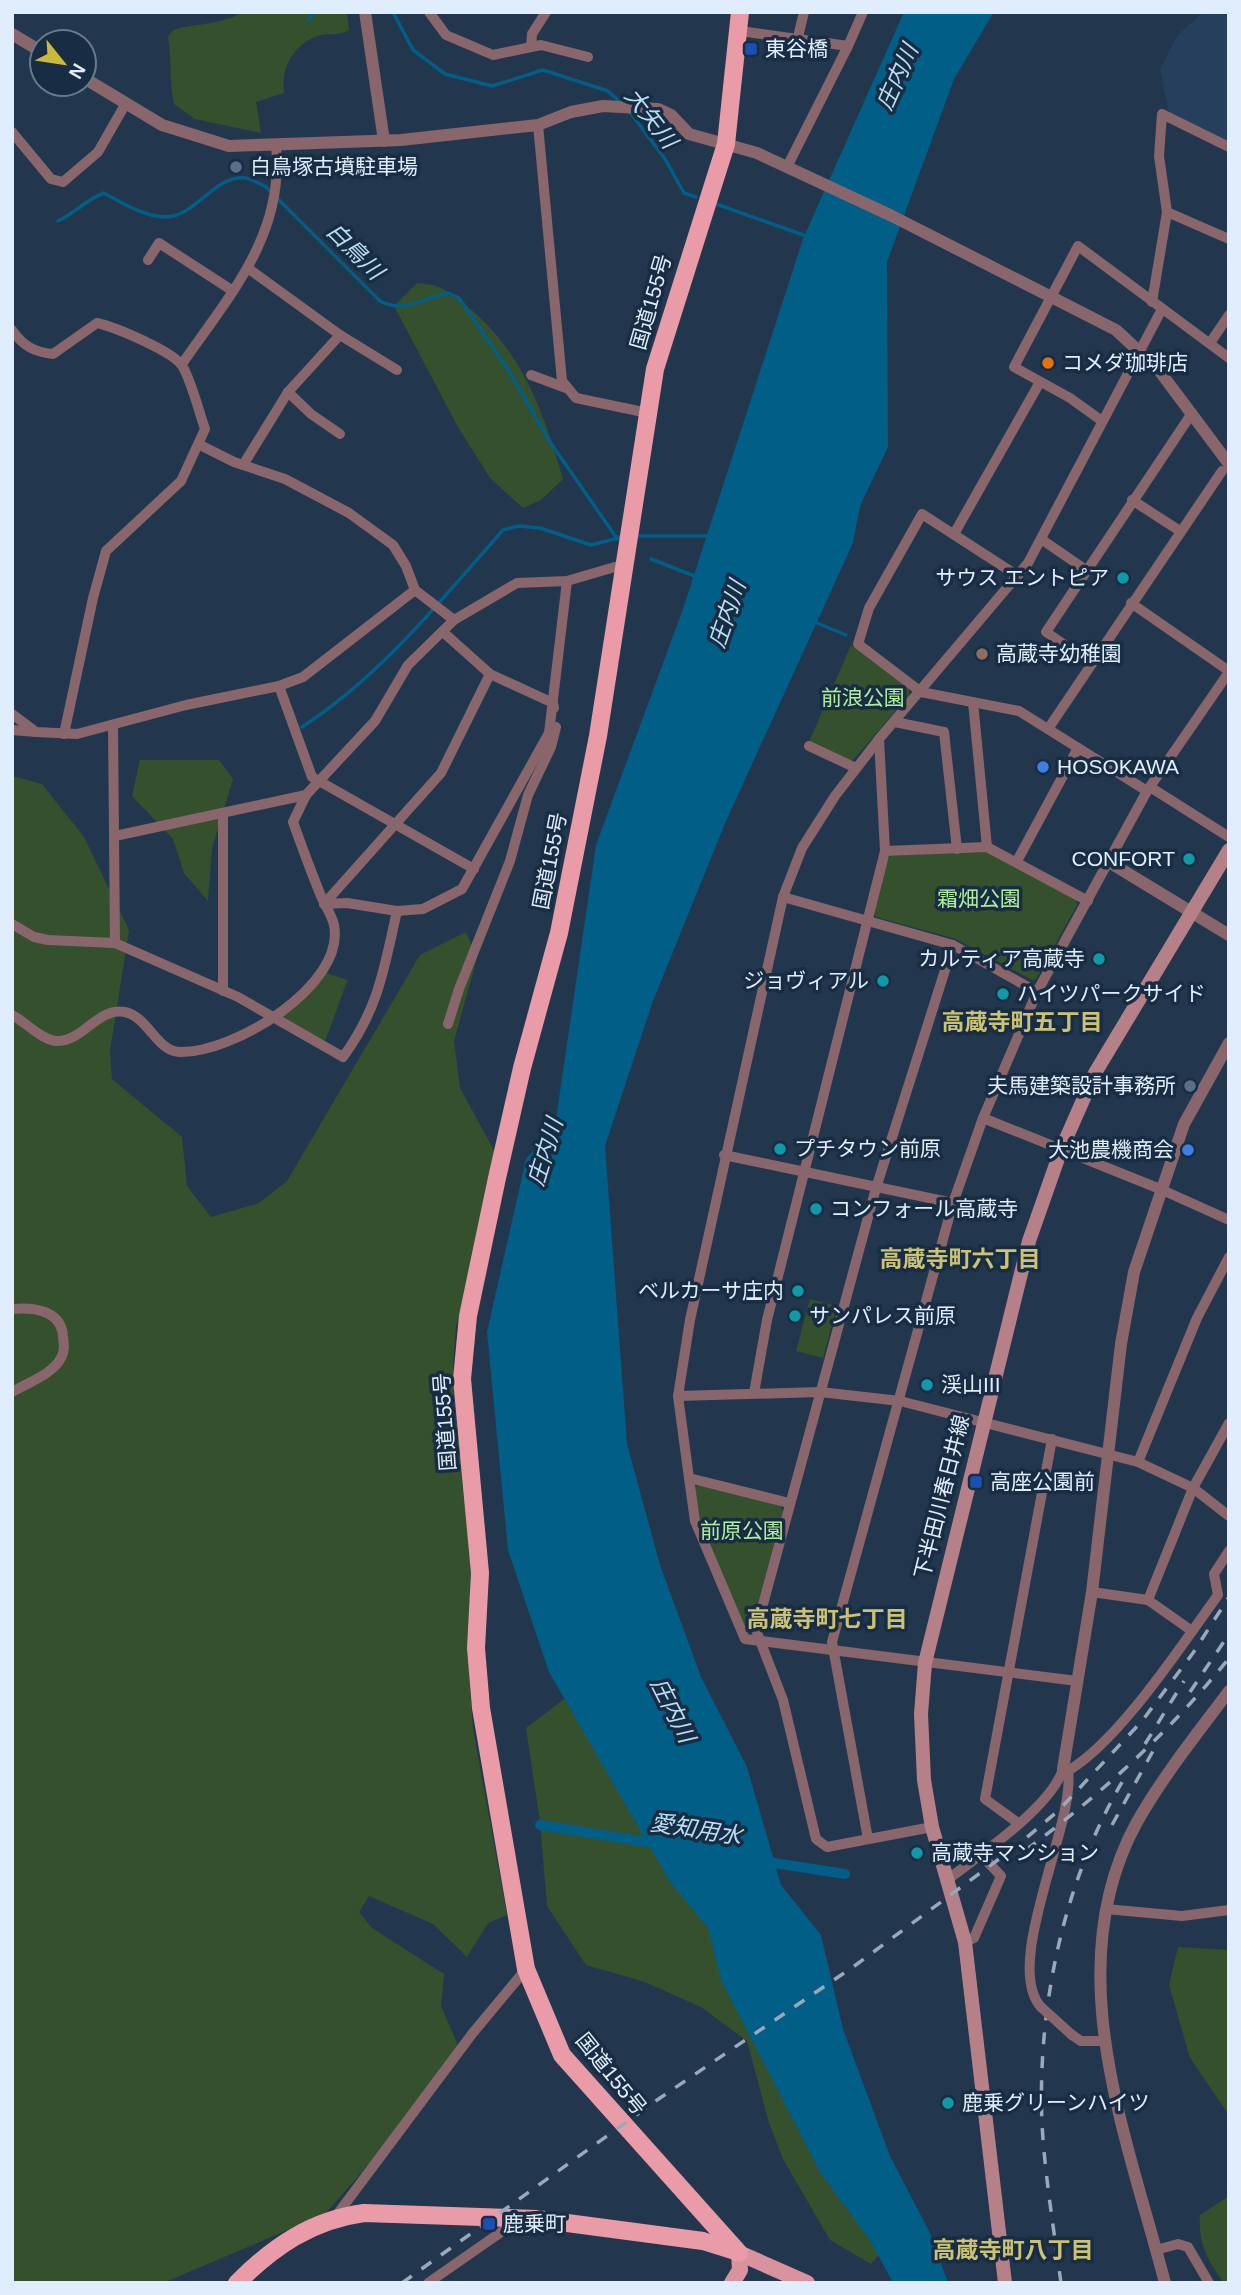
<svg xmlns="http://www.w3.org/2000/svg" width="1241" height="2295" font-family="Helvetica,'Noto Sans JP',sans-serif">
  <rect width="100%" height="100%" fill="#22374e"/>
  <!-- built -->
  <path fill="#253f5c" d="M1203 12H1229V142L1169 114 1160 69 1178 35Z"/>
  <!-- green -->
  <g fill="#35502d">
    <path d="M242 12H347L349 30C338 37 328 32 317 36 292 46 281 69 284 93L256 102 261 133 195 119 174 104C169 82 172 60 168 37L173 30C196 23 222 25 242 12Z"/>
    <path d="M417 283C443 285 448 291 468 307 523 352 544 414 563 479L541 500 523 508 490 478 458 427 394 306Z"/>
    <path d="M851 645 909 689V695L854 759 849 761 809 742Z"/>
    <path d="M140 760H219L233 779 212 848 208 901 184 873 173 839 132 796Z"/>
    <path d="M12 776 42 784 84 837 129 930 110 1051 112 1079 182 1137 187 1186 211 1217 259 1203 287 1181 420 955 466 932 477 958 454 1041 460 1088 495 1152 480 1247 456 1326 453 1365 454 1409 467 1481 471 1548 469 1674 473 1729 507 1915 488 1923 467 1957 433 1924 369 1896 359 1912 372 1928 444 1974 441 2006 458 2045 398 2131 325 2214 163 2283H12Z"/>
    <path d="M985 850 1076 900 1077 905 1036 979 1032 980 956 939 876 917 874 913 886 860 891 856Z"/>
    <path d="M320 971 348 980C338 1003 333 1023 323 1045L274 1016Z"/>
    <path d="M810 1299 837 1306 823 1358 796 1351Z"/>
    <path d="M699 1485 781 1506 783 1511 751 1629H746L700 1520 695 1487Z"/>
    <path d="M577 1689 889 2243 871 2264 830 2240 783 2159 769 2123 747 2041 701 2007 645 1982 586 1965 547 1906 540 1822 526 1728Z"/>
    <path d="M1178 1947 1229 1950V2115L1190 2058 1169 1985Z"/>
    <path d="M1229 2196V2283H1224C1207 2260 1198 2243 1200 2215Z"/>
  </g>
  <!-- water -->
  <path fill="#005e87" d="M904 12H994L954 79 887 262 888 447 860 506 853 543 726 821 653 1001 605 1146 627 1444 660 1565 701 1677 747 1767 781 1885 821 1935 843 2029 890 2156 931 2235 948 2283H893L871 2242 820 2172 721 1980 708 1928 670 1882 549 1672 508 1550 487 1332 526 1159 555 1126 596 845 683 609 803 239Z"/>
  <g fill="none" stroke-linecap="round" stroke-linejoin="round">
    <!-- stream -->
    <g stroke="#005e87" stroke-width="3.5">
      <path d="M390 12 394 14 413 50 445 74 492 86 543 70 608 91 620 102"/>
      <path d="M308 20 315 12"/>
      <path d="M630 112 665 159 684 193 696 197"/>
      <path d="M716 204 809 237"/>
      <path d="M58 221C75 213 87 199 104 193 122 203 143 216 164 217 196 218 214 174 246 178 252 179 260 184 266 187L380 301C405 314 422 298 448 293L459 298 509 371 550 442 616 537H620"/>
      <path d="M638 536H712"/>
      <path d="M651 559 697 577"/>
      <path d="M812 621 846 635"/>
      <path d="M302 727C381 676 441 600 503 530L519 526 540 528 591 545 618 538"/>
    </g>
    <!-- canal -->
    <g stroke="#005e87" stroke-width="10">
      <path d="M540 1825 659 1844"/>
      <path d="M761 1861 845 1874"/>
    </g>
    <!-- minor -->
    <g stroke="#88666b" stroke-width="10">
      <path d="M429 12 446 35 493 55 541 45 588 57"/>
      <path d="M740 31 848 46 863 12"/>
      <path d="M798 37 804 12"/>
      <path d="M531 47 532 34 546 12"/>
      <path d="M538 125 562 381 576 398 648 413"/>
      <path d="M12 132 51 179 63 182 98 152 126 103"/>
      <path d="M787 167 848 46"/>
      <path d="M1167 212 1229 239"/>
      <path d="M148 260 159 243 233 291"/>
      <path d="M249 269 340 335 397 370"/>
      <path d="M1152 302 1167 212 1159 156 1162 114 1229 147"/>
      <path d="M12 330C23 346 34 352 53 354L97 323C115 327 175 352 183 367 193 386 198 409 205 429L181 481 106 551 93 598 64 734"/>
      <path d="M1210 343 1229 315"/>
      <path d="M182 364C229 296 285 235 276 145"/>
      <path d="M531 375 566 388"/>
      <path d="M288 392 311 414 340 434"/>
      <path d="M1102 421 1070 398 1014 367 1078 246 1229 358"/>
      <path d="M200 445 234 462 285 479 349 513 393 545 406 566 415 590 454 620"/>
      <path d="M243 465 288 392 340 335"/>
      <path d="M1132 500 1180 531"/>
      <path d="M954 534 1040 382"/>
      <path d="M1041 539 1086 570"/>
      <path d="M1018 576 922 514 869 608 858 644 921 692 1019 711 1147 791"/>
      <path d="M1131 603 1229 671"/>
      <path d="M443 632 490 674 553 703 554 708"/>
      <path d="M1091 663 1046 632 1192 413"/>
      <path d="M279 686 312 777 474 869"/>
      <path d="M973 702 987 847"/>
      <path d="M12 714 36 732 77 734 186 705 279 686 303 677 415 590"/>
      <path d="M895 722 944 732 957 849"/>
      <path d="M113 726 115 943"/>
      <path d="M1048 729 1222 471"/>
      <path d="M12 730 36 732"/>
      <path d="M809 746 856 768"/>
      <path d="M1150 787 1229 837"/>
      <path d="M223 813V991"/>
      <path d="M115 836 306 795 375 721 408 665 454 620 517 583 567 581 625 564"/>
      <path d="M885 851 987 847 1088 901"/>
      <path d="M1017 861 1078 748"/>
      <path d="M783 897 953 945 1037 992"/>
      <path d="M324 904 347 903 397 911 423 909 462 889 549 733 567 581"/>
      <path d="M324 904 441 773 490 674"/>
      <path d="M12 924 34 937 48 940 115 943 238 997 343 1057C379 1008 384 968 397 911"/>
      <path d="M12 1015C26 1022 42 1041 58 1041 83 1041 98 1007 125 1012 148 1017 157 1051 179 1052 232 1054 346 986 334 925 332 915 325 906 321 896 311 872 302 847 293 822L306 795"/>
      <path d="M448 1024 459 989 510 861 528 795 551 747 556 727"/>
      <path d="M983 1118 1160 1189 1229 1220"/>
      <path d="M724 1155 953 1203"/>
      <path d="M12 1309C33 1307 61 1310 63 1336 64 1344 65 1351 61 1358 53 1374 27 1383 12 1392"/>
      <path d="M754 1393 767 1320 885 851 879 739"/>
      <path d="M678 1396 820 1392 900 1401 1138 1462 1193 1488 1229 1516"/>
      <path d="M1138 1462 1197 1318 1229 1257"/>
      <path d="M689 1478 695 1521 745 1639 1077 1681"/>
      <path d="M789 1503 689 1478 678 1396 690 1320 783 897 802 848 835 796 879 739 1028 563 1162 309"/>
      <path d="M1092 1592 1148 1600 1192 1631"/>
      <path d="M1148 1600 1193 1488 1229 1423"/>
      <path d="M1018 1823 985 1799 1052 1439"/>
      <path d="M932 1827 827 1847 816 1839 783 1700 756 1630 876 1188 953 945"/>
      <path d="M868 1839 832 1642 953 1203 983 1118 1037 992 1147 791 1229 672"/>
      <path d="M947 1880C980 1855 1051 1807 1063 1769L1068 1771C1120 1740 1181 1646 1218 1595L1214 1574 1229 1551"/>
      <path d="M1106 1909 1182 1916 1229 1910"/>
      <path d="M965 1942 974 1938 1001 1876 981 1855"/>
      <path d="M1041 2007C1002 1964 1076 1823 1068 1771"/>
      <path d="M1072 2035 1081 2041H1103"/>
      <path d="M336 2216 472 2034 526 1969"/>
      <path d="M1156 2250 1178 2244 1188 2247 1209 2283"/>
      <path d="M428 2283 520 2219"/>
    </g>
    <!-- tertiary -->
    <g stroke="#88666b" stroke-width="12">
      <path d="M365 12 384 141"/>
      <path d="M12 34 42 52"/>
      <path d="M84 78 162 125 229 146 401 140 538 125 571 112 603 106 658 109 671 115 689 134 757 153 892 216 1116 330 1158 369 1229 464"/>
      <path d="M1109 862 1229 935"/>
      <path d="M1063 1769 1092 1592 1121 1344 1134 1272 1184 1124 1229 1043"/>
      <path d="M1165 2283C1127 2136 1057 1967 1137 1822 1163 1776 1197 1734 1229 1691"/>
    </g>
    <!-- secondary -->
    <path stroke="#b68088" stroke-width="14" d="M1005 2283 965 1942 932 1827 924 1780 921 1714 925 1663 1029 1241 1061 1150 1095 1073 1229 850"/>
    <!-- primary -->
    <g stroke="#d9939e" stroke-width="16">
      <path d="M739 2253 807 2283"/>
      <path d="M732 2283 740 2270 739 2253"/>
    </g>
    <!-- trunk -->
    <g stroke="#e99ca8" stroke-width="18">
      <path d="M739 2253 562 2055 526 1969 481 1708 476 1648 480 1573 462 1379 468 1316 497 1178 522 1068 559 933 598 736 655 369 726 144 740 12"/>
      <path d="M237 2283C274 2246 312 2220 364 2213L537 2219 703 2241 735 2251"/>
    </g>
    <!-- rail -->
    <g stroke="#99a9bb" stroke-width="3.5" stroke-dasharray="12 12" stroke-linecap="butt">
      <path d="M1190 1692 1229 1634"/>
      <path d="M1145 1744 1184 1681"/>
      <path d="M1112 1825 1153 1751"/>
      <path d="M1026 1850C1101 1794 1170 1732 1229 1658"/>
      <path d="M402 2283 660 2098 853 1967 1018 1845 1059 1810 1142 1721 1193 1653 1229 1597"/>
      <path d="M1061 2283C1054 2230 1045 2177 1042 2124 1037 2006 1064 1879 1125 1777"/>
    </g>
    <!-- minor-bridge -->
    <path stroke="#88666b" stroke-width="10" d="M1041 2007 1072 2035"/>
  </g>
  <!-- markers -->
  <g fill="#1a4fb4" stroke="#182d43" stroke-width="2.5">
    <rect x="744" y="42" width="14" height="14" rx="3.5"/>
    <rect x="969" y="1475" width="14" height="14" rx="3.5"/>
    <rect x="482" y="2217" width="14" height="14" rx="3.5"/>
  </g>
  <g fill="#5c6f8a" stroke="#182d43" stroke-width="2.5">
    <circle cx="236" cy="167" r="7"/>
    <circle cx="1190" cy="1086" r="7"/>
  </g>
  <circle fill="#e8710a" stroke="#182d43" stroke-width="2.5" cx="1048" cy="363" r="7"/>
  <g fill="#0f9aa8" stroke="#182d43" stroke-width="2.5">
    <circle cx="1123" cy="578" r="7"/>
    <circle cx="1189" cy="859" r="7"/>
    <circle cx="1099" cy="959" r="7"/>
    <circle cx="883" cy="981" r="7"/>
    <circle cx="1003" cy="994" r="7"/>
    <circle cx="780" cy="1149" r="7"/>
    <circle cx="816" cy="1209" r="7"/>
    <circle cx="798" cy="1291" r="7"/>
    <circle cx="795" cy="1316" r="7"/>
    <circle cx="927" cy="1385" r="7"/>
    <circle cx="917" cy="1853" r="7"/>
    <circle cx="948" cy="2103" r="7"/>
  </g>
  <circle fill="#8d6e63" stroke="#182d43" stroke-width="2.5" cx="982" cy="654" r="7"/>
  <g fill="#3f7fe0" stroke="#182d43" stroke-width="2.5">
    <circle cx="1043" cy="767" r="7"/>
    <circle cx="1188" cy="1150" r="7"/>
  </g>
  <g text-anchor="middle" stroke-width="7" stroke-linejoin="round" paint-order="stroke">
    <!-- poi labels -->
    <g font-size="21" fill="#e0edfc" stroke="#182d43" text-anchor="start">
      <text x="765" y="56">東谷橋</text>
      <text x="250" y="174">白鳥塚古墳駐車場</text>
      <text x="1062" y="370">コメダ珈琲店</text>
      <text x="1109" y="585" text-anchor="end">サウス エントピア</text>
      <text x="996" y="661">高蔵寺幼稚園</text>
      <text x="1057" y="774">HOSOKAWA</text>
      <text x="1175" y="866" text-anchor="end">CONFORT</text>
      <text x="1085" y="966" text-anchor="end">カルティア高蔵寺</text>
      <text x="869" y="988" text-anchor="end">ジョヴィアル</text>
      <text x="1017" y="1001">ハイツパークサイド</text>
      <text x="1176" y="1093" text-anchor="end">夫馬建築設計事務所</text>
      <text x="794" y="1156">プチタウン前原</text>
      <text x="1174" y="1157" text-anchor="end">大池農機商会</text>
      <text x="830" y="1216">コンフォール高蔵寺</text>
      <text x="784" y="1298" text-anchor="end">ベルカーサ庄内</text>
      <text x="809" y="1323">サンパレス前原</text>
      <text x="941" y="1392">渓山III</text>
      <text x="990" y="1489">高座公園前</text>
      <text x="931" y="1860">高蔵寺マンション</text>
      <text x="962" y="2110">鹿乗グリーンハイツ</text>
      <text x="503" y="2231">鹿乗町</text>
    </g>
    <!-- street labels -->
    <g font-size="21" fill="#e0edfc" stroke="#182d43">
      <text transform="translate(651 302) rotate(-74)" y="7">国道155号</text>
      <text transform="translate(550 861) rotate(-79)" y="7">国道155号</text>
      <text transform="translate(445 1422) rotate(-94)" y="7">国道155号</text>
      <text transform="translate(942 1497) rotate(-76)" y="7">下半田川春日井線</text>
      <text transform="translate(611 2074) rotate(51)" y="7">国道155号</text>
    </g>
    <!-- park labels -->
    <g font-size="21" fill="#afef9a" stroke="#182d43">
      <text x="863" y="705">前浪公園</text>
      <text x="979" y="906">霜畑公園</text>
      <text x="742" y="1538">前原公園</text>
    </g>
    <!-- water labels -->
    <g font-size="23" font-style="italic" fill="#b9dff7" stroke="#182d43">
      <text transform="translate(897 77) rotate(-66)" y="8">庄内川</text>
      <text transform="translate(651 118) rotate(52)" y="8">大矢川</text>
      <text transform="translate(355 251) rotate(45)" y="8">白鳥川</text>
      <text transform="translate(727 614) rotate(-71)" y="8">庄内川</text>
      <text transform="translate(545 1152) rotate(-73)" y="8">庄内川</text>
      <text transform="translate(673 1710) rotate(63)" y="8">庄内川</text>
      <text transform="translate(696 1829) rotate(9)" y="8">愛知用水</text>
    </g>
    <!-- neighbourhood labels -->
    <g font-size="23" font-weight="bold" fill="#ccc274" stroke="#182d43">
      <text x="1022" y="1030">高蔵寺町五丁目</text>
      <text x="960" y="1267">高蔵寺町六丁目</text>
      <text x="827" y="1627">高蔵寺町七丁目</text>
      <text x="1013" y="2258">高蔵寺町八丁目</text>
    </g>
  </g>
  <!-- border -->
  <rect width="1241" height="2295" fill="none" stroke="#e0edfc" stroke-width="28"/>
  <!-- north arrow -->
  <g transform="translate(63 63) rotate(120)"><circle r="33" fill="#182d43" stroke="#687a8d" stroke-width="2"/>
  <path d="M0-5L12 26L0 18L-12 26Z" fill="#cbba39"/>
  <text y="-10" font-size="19" font-weight="bold" text-anchor="middle" fill="#e0edfc">N</text>
  </g>
</svg>
